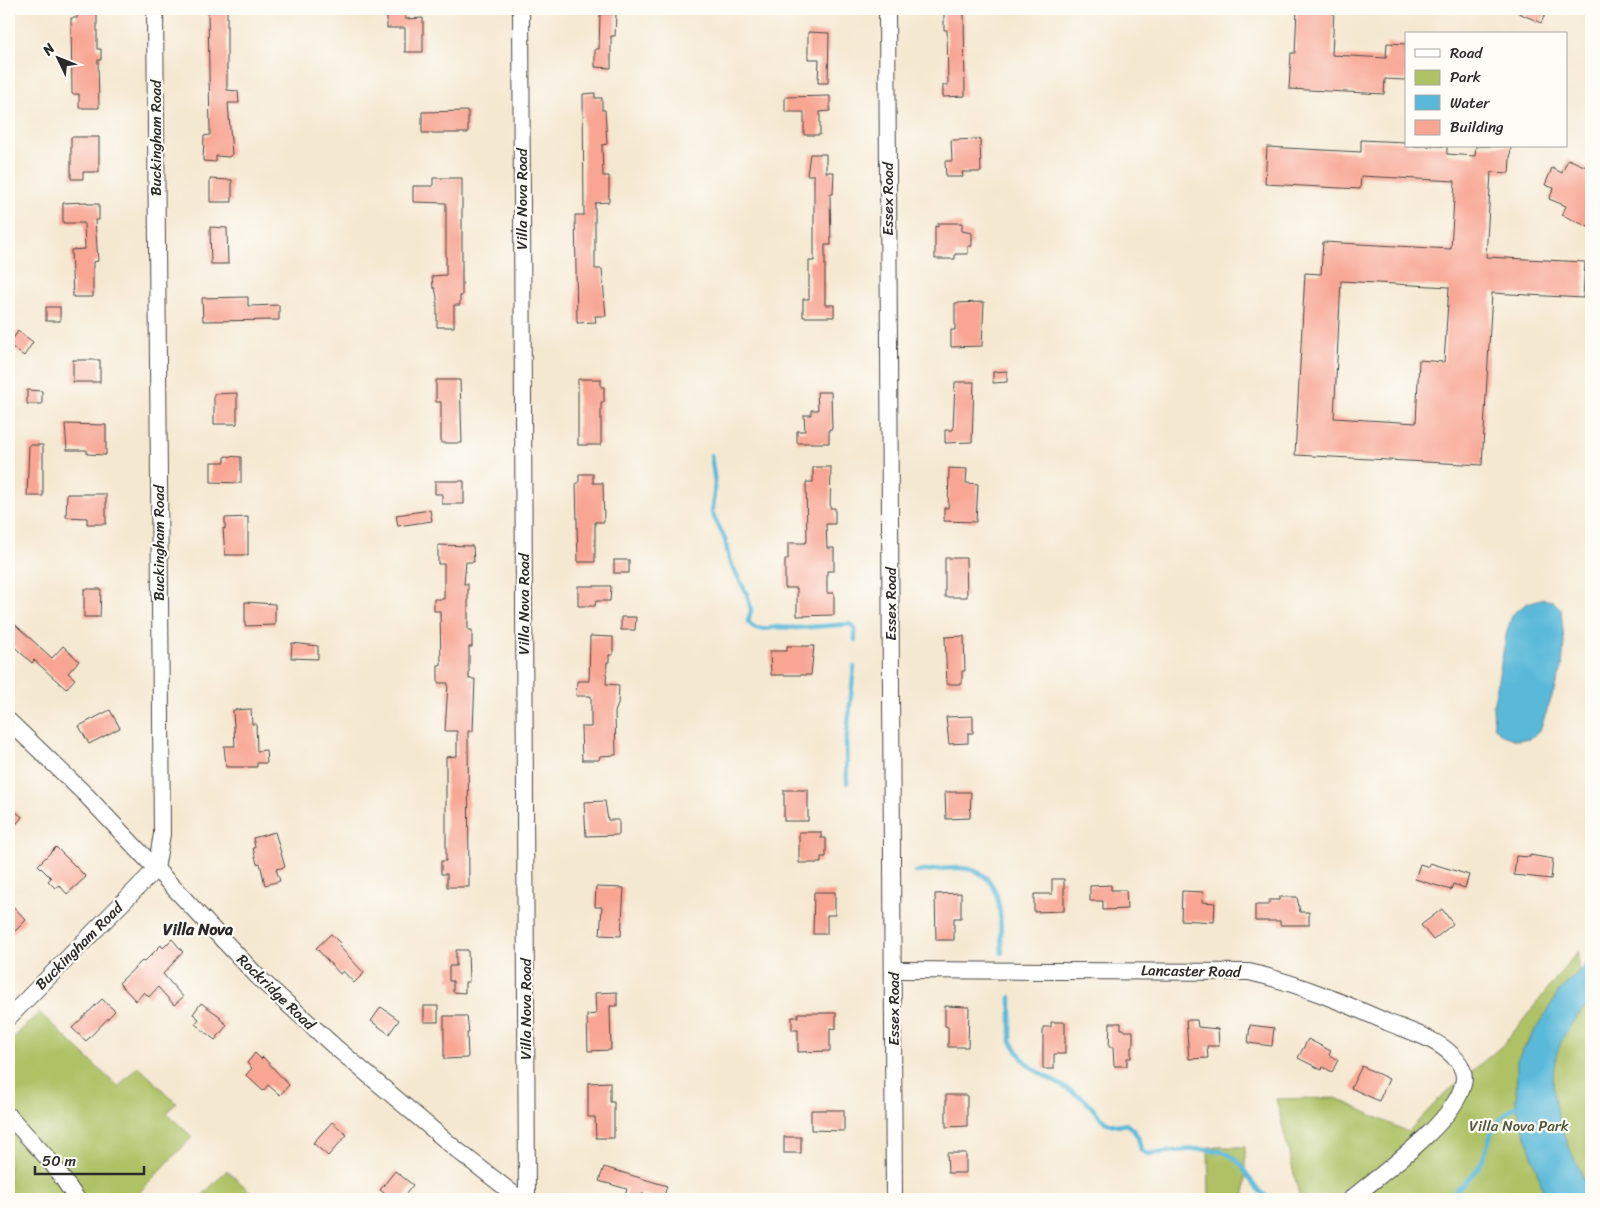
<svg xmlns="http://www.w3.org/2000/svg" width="1600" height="1208" font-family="Sriracha,sans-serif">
  <rect width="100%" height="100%" fill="#fdfcf7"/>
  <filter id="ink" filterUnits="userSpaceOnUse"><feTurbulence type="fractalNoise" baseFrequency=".02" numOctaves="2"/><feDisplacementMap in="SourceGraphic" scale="10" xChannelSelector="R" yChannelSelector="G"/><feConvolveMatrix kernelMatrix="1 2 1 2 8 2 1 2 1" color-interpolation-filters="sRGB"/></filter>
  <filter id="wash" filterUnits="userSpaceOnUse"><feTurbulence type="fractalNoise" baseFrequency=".0096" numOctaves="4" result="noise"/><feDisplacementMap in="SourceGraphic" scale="20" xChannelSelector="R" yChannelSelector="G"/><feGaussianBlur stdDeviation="1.12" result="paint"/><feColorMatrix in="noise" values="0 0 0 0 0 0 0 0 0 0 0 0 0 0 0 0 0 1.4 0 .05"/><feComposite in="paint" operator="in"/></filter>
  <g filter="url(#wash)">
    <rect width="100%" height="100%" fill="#f5e8d1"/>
    <!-- green -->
    <g fill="#aec165" stroke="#6c7648">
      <path d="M1578 951V995L1591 1007V1199H1300L1276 1099 1336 1098 1408 1132 1439 1099 1504 1044Z"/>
      <path d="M39 1012 118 1087 138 1066 176 1103 167 1113 192 1137 133 1199H9V1043Z"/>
      <path d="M1208 1147H1245V1199H1209Z"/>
      <path d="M227 1170 258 1199H199Z"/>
    </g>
    <!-- water -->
    <g fill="#5ab9d9" stroke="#427282">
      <path d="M1541 599 1553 601 1561 609 1564 642 1562 668 1540 730 1531 738 1517 740 1502 735 1494 726 1493 707 1507 631 1512 616 1517 610 1528 603Z"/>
      <path d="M1591 958V1002C1549 1040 1545 1084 1564 1135 1572 1156 1585 1177 1590 1199H1546L1516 1105 1517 1060 1558 993Z"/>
    </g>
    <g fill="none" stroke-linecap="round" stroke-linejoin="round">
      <!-- stream -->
      <g stroke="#5ab9d9" stroke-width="4.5">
        <path d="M711 455 715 483 712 513 725 539 729 560 747 594 751 610 748 622 755 628 764 629 777 627 797 628 851 624 855 629V640"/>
        <path d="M847 783 846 743 854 667"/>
        <path d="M915 872C930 871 946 867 961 868 1007 871 999 919 1002 953"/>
        <path d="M1011 997V1041L1024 1061 1035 1070 1084 1099 1105 1122 1118 1126 1126 1124C1137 1132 1139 1137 1141 1150L1148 1154C1169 1152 1207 1145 1226 1153 1248 1163 1248 1192 1275 1199"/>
        <path d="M1446 1199C1456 1189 1469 1181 1477 1169 1485 1159 1486 1148 1490 1137 1494 1124 1510 1107 1522 1104"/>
      </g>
    </g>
    <g id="blocks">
      <!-- building -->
      <g fill="#f8a593" fill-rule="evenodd">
        <path d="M78 9H97V49H101V60H98L99 108H79V94H72L71 18H77Z"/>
        <path d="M944 9H962V14H964L965 96 943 97V85H948L947 30H944Z"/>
        <path d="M1297 9H1334L1332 55 1386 58 1387 43 1406 44V80L1385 79 1384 94 1289 89 1291 53H1295Z"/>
        <path d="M1510 9H1548L1541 23Z"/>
        <path d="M208 10H227V90L238 91 239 103H228L232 154 229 157 216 156V162L203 161 204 136 210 135Z"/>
        <path d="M387 12H405V19L423 18V52H405V28H387Z"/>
        <path d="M600 14H616L615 36H611V68L595 67V49H599Z"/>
        <path d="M808 32 829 33 828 83H818L819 59H808Z"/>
        <path d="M595 93V98H602V110H605L607 144 602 145 603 176H609V202L595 203V269H602L606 316H595L596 322 577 323 575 215H584L583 94Z"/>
        <path d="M830 96V111L820 112V135H804V112H785V97Z"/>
        <path d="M468 111V133H422V112Z"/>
        <path d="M71 137H99V172H83V179H71Z"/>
        <path d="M980 139 981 172H962L963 177H946L945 161H952L951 140Z"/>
        <path d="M1361 140 1406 142V146H1447V154L1475 156 1476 146H1511L1509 173 1491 172 1486 257 1585 262 1583 298 1492 293 1482 465 1295 455 1305 273 1321 274 1323 242 1451 249 1455 181 1361 176 1360 189 1265 184 1267 147 1361 152ZM1341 281 1449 287 1444 362 1419 360 1416 423 1334 418Z"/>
        <path d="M810 154H826V172H834L833 194H830L831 245H825V305H834V317H803V299H809V261H814V175H807Z"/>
        <path d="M1568 159 1591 169V228L1562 215 1566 206 1549 199 1554 188 1545 185 1552 168 1562 173Z"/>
        <path d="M433 178H462V296H460V305H454V327H437V297L435 288H433L432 276 446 275V203L413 202V186H433Z"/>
        <path d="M210 179 232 180V202H210Z"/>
        <path d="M87 202V204H99V220H95L98 261 93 262V297H73L71 250 85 249 84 223H63V203Z"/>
        <path d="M938 223H962V231L972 233V246H968V254H955V259H935V226L938 227Z"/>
        <path d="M210 227 227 228 228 264H211Z"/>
        <path d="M248 297V306L279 305V320L203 321 202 298Z"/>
        <path d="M984 302 982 346 951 347V330H955V303Z"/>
        <rect x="46" y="307" width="14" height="14"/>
        <path d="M18 331 33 342 24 356 9 345Z"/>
        <rect x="73" y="360" width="27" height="22"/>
        <path d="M1007 371V382L993 383V372Z"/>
        <path d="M578 379H601V387H604V402H601V445H578Z"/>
        <path d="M436 380H460L462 443H441V402H436Z"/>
        <path d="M955 382H974L972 442 945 443V430H953Z"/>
        <path d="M27 390 42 391V404H27Z"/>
        <path d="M817 392H831L832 429H829V443H797V431H805L804 415H811V410H818Z"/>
        <path d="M237 393V424H214V394Z"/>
        <path d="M65 424 106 425V455L87 454V450H67Z"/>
        <path d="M29 445H43V496H27Z"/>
        <path d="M225 456 241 457V483L211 482V462H225Z"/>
        <path d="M813 467H831L830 508H835V524H826L827 548H834V571H827V593H834V615L797 616V588H785V559H788V543H805L807 540 806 482H813Z"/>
        <path d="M949 468 967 469 966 483 978 484 976 522 944 521V508H948Z"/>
        <path d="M579 474H593V483H603L604 522H595V562H578L576 483H579Z"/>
        <path d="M435 481H464V504H442V494H435Z"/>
        <path d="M67 494H106V524H87V518L66 517Z"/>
        <path d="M430 510 432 521 398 526 396 515Z"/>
        <path d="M248 517V555H225L223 528 225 529V518Z"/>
        <path d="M438 545 473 546 474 562H466L464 584H468V630H472V647H469V679H475L473 731H468L469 887H447V874H441V861H446V757L457 756V731H445L448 683H438V665H441L440 611H434V599H444V564H438Z"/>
        <path d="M945 558H966L967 597H945Z"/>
        <rect x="614" y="560" width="15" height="13"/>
        <path d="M578 586H611L610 601H596L595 606H578Z"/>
        <path d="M84 589H101L100 617H84Z"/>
        <path d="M245 602 275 604V625L245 626Z"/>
        <path d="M621 617H636L635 630H621Z"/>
        <path d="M9 619 52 658 63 646 79 661 68 673 75 679 66 689 34 660 32 663 9 642Z"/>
        <path d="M590 636 613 637V655H609V662H607L606 684 619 685 618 704 615 712 616 755 600 756 599 760H582L581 727H591V696H576L577 681H589Z"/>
        <path d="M964 636 965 671H962V684H947L945 637Z"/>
        <path d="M292 643 318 646V659L291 658Z"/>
        <path d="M787 646H814L811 675H771L770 651H787Z"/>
        <path d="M251 709 252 724H256L257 751 266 750 267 763H257V767H226L224 746H235L233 710Z"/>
        <path d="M110 710 120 728 89 744 79 726Z"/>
        <path d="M973 716V733H968V743L949 744 946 717Z"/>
        <rect x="784" y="790" width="24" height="31"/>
        <path d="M945 792H971L970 818 946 819Z"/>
        <path d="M605 801 608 820H619V835L586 836 584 802Z"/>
        <path d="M9 806 22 817 9 833Z"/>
        <path d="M275 832 285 867 276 869 280 881 265 885 260 863 257 864 253 848 255 847 253 838Z"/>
        <path d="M799 832H821V838H826V857H821V863H799Z"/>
        <path d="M56 847 86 877 67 894 59 885 55 888 48 881 51 878 38 865Z"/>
        <path d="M1530 855 1553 859 1551 879 1514 875 1516 856 1530 857Z"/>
        <path d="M1430 863 1469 875 1465 888 1453 884 1451 890 1415 879 1420 864 1429 867Z"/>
        <path d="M1052 879H1064V911L1034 912V894H1052Z"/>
        <path d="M1111 885V890H1126L1127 909 1103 910V901H1090V886Z"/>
        <path d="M596 887 624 888 621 936 600 935 602 907H595Z"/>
        <path d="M1182 891 1203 892 1202 902 1215 903 1214 922 1181 920Z"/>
        <path d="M814 892H835V915H827V934H813Z"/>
        <path d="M961 893V918H954V940H936L935 894Z"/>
        <path d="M1279 897H1297L1300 912H1309V925H1280V921H1255V905H1269V900H1279Z"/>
        <path d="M9 902 26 920 9 937Z"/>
        <path d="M1442 909 1453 924 1433 940 1421 925Z"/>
        <path d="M331 934 341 944 339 946 364 973 354 983 343 971 340 974 316 948Z"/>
        <path d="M172 939 183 952 163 974 183 997 174 1005 158 987 149 997 144 992 136 1001 119 983 142 961 144 962 161 945 163 948Z"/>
        <path d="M456 950H468L469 982H465V993L453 992V981H449V966H456Z"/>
        <path d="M617 992V1006H610L611 1050 588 1051 587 1015 596 1014 595 993Z"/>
        <path d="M102 999 115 1011 86 1041 72 1028Z"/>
        <path d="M201 1003 221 1017 219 1018 227 1025 215 1040 195 1024 199 1019 193 1014Z"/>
        <rect x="424" y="1006" width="14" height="16"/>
        <path d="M945 1006 969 1007 968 1047H948V1027L945 1026Z"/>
        <path d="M381 1007 399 1020 389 1034 371 1021Z"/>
        <path d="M798 1013H836V1029L830 1028V1051L798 1052V1030H792V1017H798Z"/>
        <path d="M444 1016H467L469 1033H467L468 1058 444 1059Z"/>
        <path d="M1186 1020H1197L1198 1027 1218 1029 1219 1046H1207L1208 1058 1189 1059Z"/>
        <path d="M1051 1022H1065V1054H1054V1069H1043V1027H1051Z"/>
        <path d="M1110 1023H1121V1029H1124V1031H1133V1047H1131V1058H1127V1066H1114L1113 1047H1109Z"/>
        <path d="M1250 1025 1274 1028 1272 1046 1248 1043Z"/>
        <path d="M1308 1039 1331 1051 1329 1055 1338 1060 1332 1072 1323 1067 1322 1070 1298 1058Z"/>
        <path d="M255 1053 261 1059 263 1057 289 1085 280 1095 268 1085 263 1091 246 1075 252 1068 247 1063Z"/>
        <path d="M1362 1066 1389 1079 1379 1101 1351 1088Z"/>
        <path d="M610 1082V1102H614V1138H596L595 1117H588V1083Z"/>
        <path d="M946 1095H967V1126L946 1127Z"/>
        <path d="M811 1110H844V1131L811 1130Z"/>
        <path d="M332 1122 347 1135 328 1156 313 1143Z"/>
        <rect x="784" y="1137" width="17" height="16"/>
        <path d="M947 1153H966V1173H948Z"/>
        <path d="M604 1167 667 1186 663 1199 642 1194 640 1199H624L627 1189 599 1181Z"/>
        <path d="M395 1171 413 1185 402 1199H392L380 1190Z"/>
      </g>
    </g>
  </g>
  <g filter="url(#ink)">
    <use href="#blocks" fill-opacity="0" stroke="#494744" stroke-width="1"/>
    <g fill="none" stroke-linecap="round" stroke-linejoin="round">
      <defs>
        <g id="minor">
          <path d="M521 9 527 1199"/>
          <path d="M887 9 894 1199"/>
          <path d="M9 721 86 795 259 978 334 1046 457 1150 520 1199"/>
          <path d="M894 970 1249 972C1297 983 1342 1002 1387 1022 1409 1031 1438 1039 1454 1057 1461 1064 1466 1074 1463 1084 1455 1122 1382 1173 1351 1199"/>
          <path d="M9 1017 156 869 162 834 155 9"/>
          <path d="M9 1116 51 1162 77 1199"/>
        </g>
      </defs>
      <!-- minor casing -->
      <use href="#minor" stroke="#494744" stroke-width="18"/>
      <!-- minor -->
      <use href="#minor" stroke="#fff" stroke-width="16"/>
    </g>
  </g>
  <g text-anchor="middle" stroke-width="4.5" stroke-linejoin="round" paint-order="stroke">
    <!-- street labels -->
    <g font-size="15" fill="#2b2b2b" stroke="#fdfcf7">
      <text transform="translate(156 138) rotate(-90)" y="5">Buckingham Road</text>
      <text transform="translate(522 199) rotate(-90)" y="5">Villa Nova Road</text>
      <text transform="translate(888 199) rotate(-90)" y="5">Essex Road</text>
      <text transform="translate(159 543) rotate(-90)" y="5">Buckingham Road</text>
      <text transform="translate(524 604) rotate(-90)" y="5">Villa Nova Road</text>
      <text transform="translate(891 604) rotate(-90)" y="5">Essex Road</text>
      <text transform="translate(79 946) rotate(-45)" y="5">Buckingham Road</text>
      <text transform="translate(1191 971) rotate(1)" y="5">Lancaster Road</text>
      <text transform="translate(276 992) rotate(44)" y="5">Rockridge Road</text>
      <text transform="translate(526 1009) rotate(-90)" y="5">Villa Nova Road</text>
      <text transform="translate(894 1009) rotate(-90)" y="5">Essex Road</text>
    </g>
    <!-- park labels -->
    <g font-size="15" fill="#52583c" stroke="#fdfcf7">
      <text x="1519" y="1131">Villa Nova Park</text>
    </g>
    <!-- neighbourhood labels -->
    <g font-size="16" font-weight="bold" fill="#2b2b2b" stroke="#fdfcf7">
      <text x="198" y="935">Villa Nova</text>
    </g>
  </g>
  <!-- margin -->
  <rect width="1600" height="1208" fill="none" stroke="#fdfcf7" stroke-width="30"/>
  <!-- legend -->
  <rect x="1405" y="32" width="162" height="115" fill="#fdfcf7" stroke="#a9a8a5"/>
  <rect x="1415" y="49" width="25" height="8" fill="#ffffff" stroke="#a9a8a5"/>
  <text x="1450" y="58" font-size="15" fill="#2b2b2b">Road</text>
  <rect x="1415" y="70" width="25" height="15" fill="#aec165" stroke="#a9a8a5"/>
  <text x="1450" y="82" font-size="15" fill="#2b2b2b">Park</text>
  <rect x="1415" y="95" width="25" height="15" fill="#5ab9d9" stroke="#a9a8a5"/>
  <text x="1450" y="108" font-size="15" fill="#2b2b2b">Water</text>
  <rect x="1415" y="120" width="25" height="15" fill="#f8a593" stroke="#a9a8a5"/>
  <text x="1450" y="132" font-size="15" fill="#2b2b2b">Building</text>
  <!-- north arrow -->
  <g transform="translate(58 58) rotate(313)" stroke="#fdfcf7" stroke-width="4" paint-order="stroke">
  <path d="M0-4L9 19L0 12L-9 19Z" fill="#2b2b2b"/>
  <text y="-8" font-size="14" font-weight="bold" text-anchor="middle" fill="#2b2b2b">N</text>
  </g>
  <!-- scale -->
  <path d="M35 1166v8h109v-8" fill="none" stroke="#2b2b2b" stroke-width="2.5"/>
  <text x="42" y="1166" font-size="15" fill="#2b2b2b" stroke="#fdfcf7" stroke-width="4" paint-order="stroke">50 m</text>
</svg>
